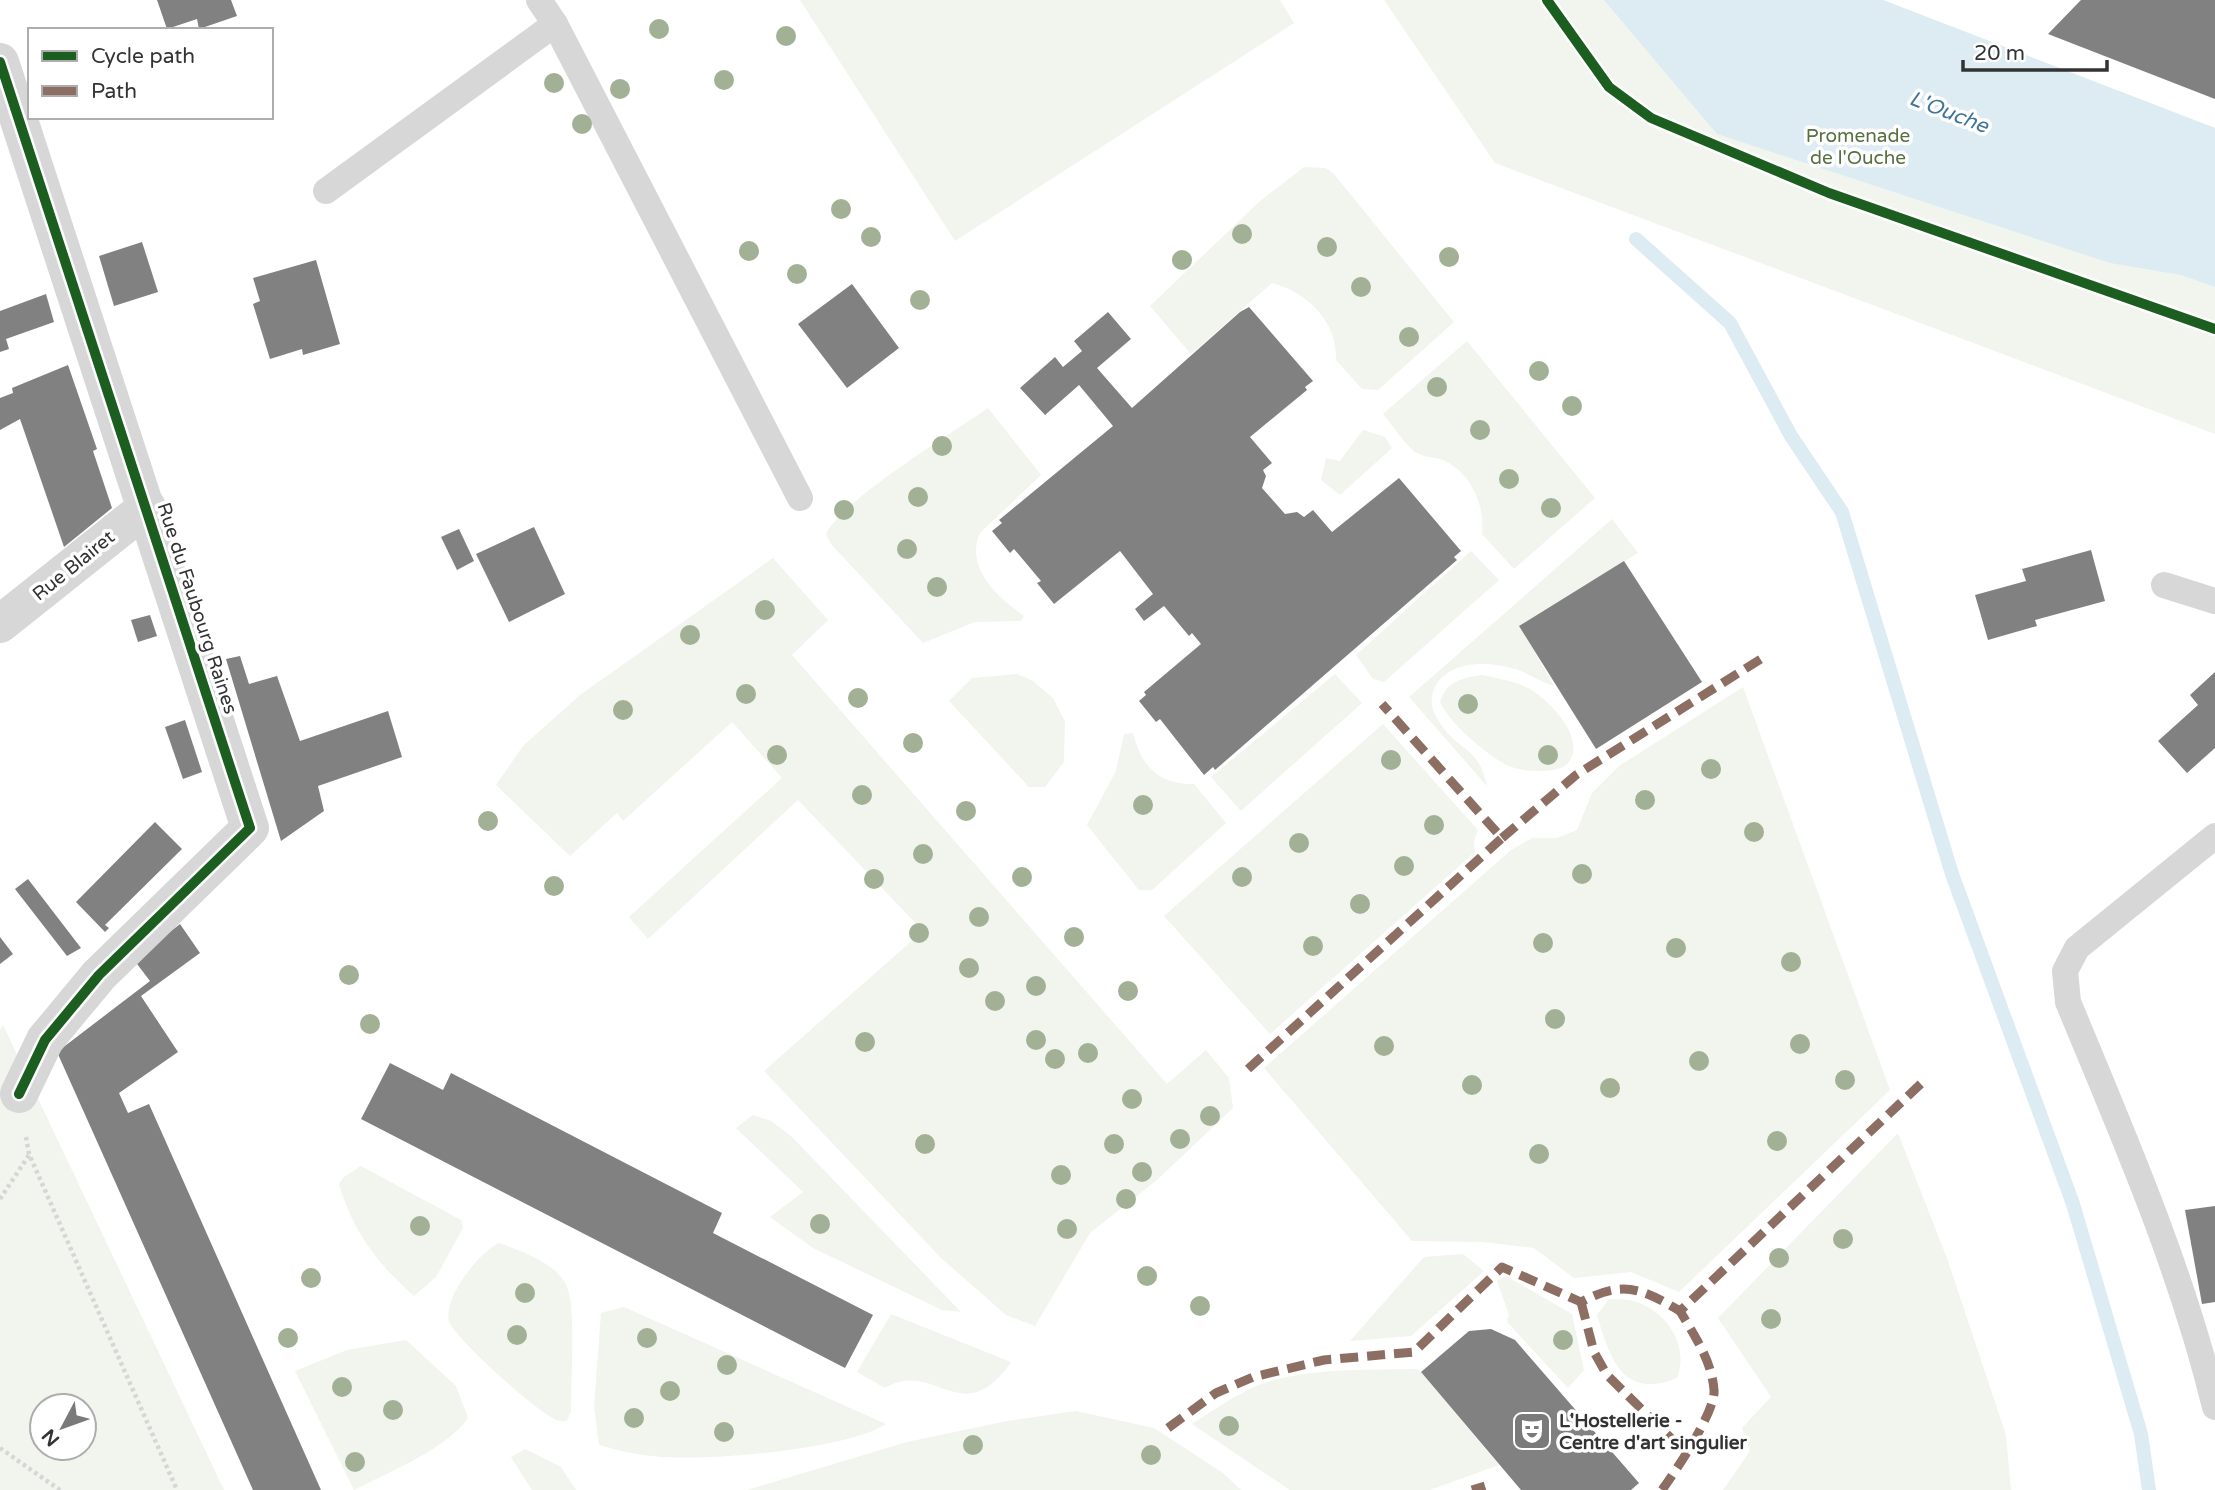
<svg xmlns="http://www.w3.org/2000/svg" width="2215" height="1490" font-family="'Varela Round',sans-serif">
  <rect width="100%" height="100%" fill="#fff"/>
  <!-- green -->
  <g fill="#f1f5ed" fill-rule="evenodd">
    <path d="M800 0H1280L1294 23 955 241Z"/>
    <path d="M1384 0H1883L2215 128V434L1495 163Z"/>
    <path d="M1304 167 1326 168 1334 174 1454 322 1378 390 1362 389 1336 360C1337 321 1308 293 1272 283L1191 354 1150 306 1260 201Z"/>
    <path d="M1467 341 1595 498 1514 569 1482 534C1485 506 1472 474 1445 461 1437 457 1427 458 1419 454 1409 451 1391 423 1383 414Z"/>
    <path d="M988 408 1041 475 980 533C964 568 999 598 1024 616L1021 621 975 622 923 643 831 544 826 534C843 499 951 434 988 408Z"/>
    <path d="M1363 430 1385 437 1392 448 1340 495 1321 480 1326 458 1340 461Z"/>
    <path d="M1612 519 1638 553 1520 626 1554 686C1540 682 1528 673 1515 669 1490 661 1451 660 1436 685 1429 696 1431 710 1438 720 1458 753 1478 744 1487 786L1409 697Z"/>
    <path d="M1471 551 1499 580 1384 682 1373 679 1356 655Z"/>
    <path d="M773 558 828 620 792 655 1167 1084 1206 1050 1229 1078 1233 1108 1157 1180 1090 1233 1035 1326 1006 1315 941 1258 764 1071 923 931 798 800 648 939 629 917 782 778 732 722 623 821 617 813 570 856 496 785 523 746 580 695Z"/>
    <path d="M1017 674 1033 681 1053 698 1065 722 1064 762 1045 787H1029L949 701 972 678Z"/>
    <path d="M1335 674 1362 703 1241 811 1211 777Z"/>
    <path d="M1482 675C1497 678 1514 681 1528 688 1548 698 1591 742 1566 765 1556 774 1522 772 1509 766 1490 758 1448 722 1440 702 1447 681 1462 678 1482 675Z"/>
    <path d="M1743 687 1890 1090 1679 1292 1631 1272 1574 1278 1534 1248 1482 1242 1412 1241 1264 1068 1511 850 1532 838H1557L1577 830 1592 793 1619 766Z"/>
    <path d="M1383 724 1478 830 1474 841 1475 852 1270 1034 1164 916Z"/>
    <path d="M1133 733C1141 766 1159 785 1194 784L1226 823 1152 890H1139L1087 825 1116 771 1124 734Z"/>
    <path d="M3 1025 224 1490H0V1030ZM42 1406H84V1448H42Z"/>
    <path d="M753 1115 771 1121 792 1137 961 1312 942 1310 813 1248 770 1217 803 1192 736 1128Z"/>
    <path d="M1898 1133 1948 1261 2006 1435 2011 1490H1723L1750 1451 1742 1428 1771 1397 1718 1318Z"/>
    <path d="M361 1166 461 1220 463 1228 436 1277 414 1296C377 1263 353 1232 339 1184L344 1177Z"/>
    <path d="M499 1243C519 1250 552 1262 564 1281 578 1301 570 1382 571 1411L567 1421C564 1421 559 1421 557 1420 539 1414 454 1338 449 1321 443 1298 479 1252 499 1243Z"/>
    <path d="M1463 1254 1484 1271 1411 1336 1350 1341 1424 1257Z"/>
    <path d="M1506 1276 1572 1314 1584 1370 1568 1388 1507 1322 1509 1315 1497 1281Z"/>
    <path d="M1609 1299C1620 1299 1632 1299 1642 1304 1670 1316 1689 1350 1677 1378 1623 1400 1610 1359 1597 1315Z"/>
    <path d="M624 1307 886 1424C847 1450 701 1462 652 1456 634 1454 616 1450 599 1445L594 1407 601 1313Z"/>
    <path d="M891 1314 1011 1362C962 1433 935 1358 885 1388L857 1372Z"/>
    <path d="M406 1340 456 1386 468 1418C448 1448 387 1473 354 1490L295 1371 347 1350Z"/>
    <path d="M1418 1369 1499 1465 1430 1490H1290L1192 1424C1219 1407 1247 1386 1278 1379 1323 1368 1371 1370 1418 1369Z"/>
    <path d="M1076 1411 1154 1428 1223 1473 1241 1490H747L907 1442 1007 1421Z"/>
    <path d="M525 1449 561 1467 576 1490H532L511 1457Z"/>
  </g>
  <!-- water -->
  <path fill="#ddebf3" d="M1604 0H1883L2215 128V287L2181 275 2110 263 1717 134Z"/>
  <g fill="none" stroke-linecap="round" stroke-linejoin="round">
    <!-- stream -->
    <path stroke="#ddebf3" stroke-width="14" d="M1636 239 1730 323 1791 436 1842 512 1952 874 2073 1204 2141 1434 2149 1490"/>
  </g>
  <!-- building -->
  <g fill="#818181">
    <path d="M157 0H231L237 16 199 29 197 19 167 29Z"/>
    <path d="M2081 0H2215V99L2048 34Z"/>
    <path d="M142 242 158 292 114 306 99 256Z"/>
    <path d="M316 260 340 344 303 355 302 349 270 359 253 304 260 301 253 278Z"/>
    <path d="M852 284 899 348 847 388 798 324Z"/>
    <path d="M46 294 54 322 6 339 9 349 0 352V311Z"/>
    <path d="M1249 307 1313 381 1305 387 1307 390 1250 437 1272 463 1263 470 1266 476 1262 488 1285 514 1297 512 1304 517 1313 510 1332 532 1399 478 1461 551 1454 557 1457 560 1215 770 1213 767 1204 775 1160 719 1156 722 1139 701 1146 695 1144 692 1201 644 1192 633 1189 636 1164 606 1144 621 1135 609 1153 594 1120 551 1054 604 1037 583 1041 581 1014 549 1010 553 992 531 1002 523 999 520 1113 426 1079 385 1045 415 1020 388 1055 357 1063 367 1082 351 1074 341 1108 312 1131 339 1097 368 1132 408 1240 312Z"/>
    <path d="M68 365 97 449 93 451 112 508 64 547 20 419 0 430V398L13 393 12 388Z"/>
    <path d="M534 527 565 594 509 622 476 554Z"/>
    <path d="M459 529 474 561 457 570 441 537Z"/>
    <path d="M2091 550 2105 601 2035 620 2037 626 1988 640 1975 595 2026 581 2022 569Z"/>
    <path d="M1624 561 1702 682 1596 749 1519 626Z"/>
    <path d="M150 615 157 636 138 642 131 620Z"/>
    <path d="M240 656 249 684 277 676 300 741 388 711 402 757 318 786 324 811 281 841 226 659Z"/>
    <path d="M2215 672V748L2187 773 2158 741 2198 705 2190 695Z"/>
    <path d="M185 720 202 772 183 779 165 727Z"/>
    <path d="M155 822 182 849 105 925 109 928 105 932 76 902Z"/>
    <path d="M28 879 81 948 67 956 15 889Z"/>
    <path d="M180 924 200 953 141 996 178 1052 119 1093 128 1113 149 1104 321 1490H253L57 1052 150 981 134 960Z"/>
    <path d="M0 937 13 954 0 964Z"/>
    <path d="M390 1063 443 1090 451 1073 722 1213 713 1233 873 1315 845 1368 361 1119Z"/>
    <path d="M2215 1206V1302L2202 1304 2185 1210Z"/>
    <path d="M1491 1329 1515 1340 1639 1483 1631 1490H1521L1421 1372 1469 1331Z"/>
  </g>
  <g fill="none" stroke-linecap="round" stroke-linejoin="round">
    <!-- path -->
    <g stroke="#d6d6d6" stroke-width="4.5" stroke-dasharray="3.5 3.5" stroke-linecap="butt">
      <path d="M26 1137 29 1154 177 1490"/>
      <path d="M0 1199 29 1155"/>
      <path d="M0 1448 60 1490"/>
    </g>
    <!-- service -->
    <g stroke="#d7d7d7" stroke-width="26">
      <path d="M539 0 555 24 800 498"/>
      <path d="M326 191 555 24"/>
      <path d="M2164 585 2215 601"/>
      <path d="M2215 836 2077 948 2065 971 2068 1002C2123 1135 2181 1267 2215 1407"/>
    </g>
    <!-- minor -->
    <g stroke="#d7d7d7" stroke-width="38">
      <path d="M0 62 250 828 99 975 45 1040 19 1094"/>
      <path d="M0 624 147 507"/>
    </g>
    <!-- quiet -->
    <g stroke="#8d6e63" stroke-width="9" stroke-dasharray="18 9" stroke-linecap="butt">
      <path d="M1502 838 1576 775 1764 657"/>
      <path d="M1248 1069 1502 838 1382 704"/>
      <path d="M1581 1302 1594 1352 1607 1375 1687 1454"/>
      <path d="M1168 1428 1216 1393 1253 1377 1324 1360 1414 1352 1502 1267 1581 1302C1623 1280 1641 1288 1680 1311L1927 1078"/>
      <path d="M1472 1490 1485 1486"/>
      <path d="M1662 1490C1675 1472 1716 1411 1714 1390 1712 1361 1694 1335 1680 1311"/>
    </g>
    <defs>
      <g id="cycleway">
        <path d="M1547 0 1609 87 1651 118 1829 193 2215 329"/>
        <path d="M0 62 250 828 99 975 45 1040 19 1094"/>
      </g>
    </defs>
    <!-- cycleway casing -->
    <use href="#cycleway" stroke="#fff" stroke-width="15"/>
    <!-- cycleway -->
    <use href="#cycleway" stroke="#1b5e20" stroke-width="10"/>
  </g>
  <!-- trees -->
  <g fill="#a2b095">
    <circle cx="659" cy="29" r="10"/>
    <circle cx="786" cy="36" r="10"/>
    <circle cx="724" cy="80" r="10"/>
    <circle cx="554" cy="83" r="10"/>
    <circle cx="620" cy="89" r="10"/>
    <circle cx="582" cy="124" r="10"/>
    <circle cx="841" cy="209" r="10"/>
    <circle cx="1242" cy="234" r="10"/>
    <circle cx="871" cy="237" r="10"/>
    <circle cx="1327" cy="247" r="10"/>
    <circle cx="749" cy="251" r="10"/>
    <circle cx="1449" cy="257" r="10"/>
    <circle cx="1182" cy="260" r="10"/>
    <circle cx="797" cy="274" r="10"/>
    <circle cx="1361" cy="287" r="10"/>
    <circle cx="920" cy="300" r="10"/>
    <circle cx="1409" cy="337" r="10"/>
    <circle cx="1539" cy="371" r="10"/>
    <circle cx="1437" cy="387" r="10"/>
    <circle cx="1572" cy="406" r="10"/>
    <circle cx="1480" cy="430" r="10"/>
    <circle cx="942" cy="446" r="10"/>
    <circle cx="1509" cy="479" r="10"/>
    <circle cx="918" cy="497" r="10"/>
    <circle cx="1551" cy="508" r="10"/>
    <circle cx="844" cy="510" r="10"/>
    <circle cx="907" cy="549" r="10"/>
    <circle cx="937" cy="587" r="10"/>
    <circle cx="765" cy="610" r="10"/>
    <circle cx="690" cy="635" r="10"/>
    <circle cx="746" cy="694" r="10"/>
    <circle cx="858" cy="698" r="10"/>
    <circle cx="1468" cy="704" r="10"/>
    <circle cx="623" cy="710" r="10"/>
    <circle cx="913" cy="743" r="10"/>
    <circle cx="777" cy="755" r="10"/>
    <circle cx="1548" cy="755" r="10"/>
    <circle cx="1391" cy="760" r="10"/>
    <circle cx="1711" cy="769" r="10"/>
    <circle cx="862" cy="795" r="10"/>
    <circle cx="1645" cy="800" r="10"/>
    <circle cx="1143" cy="805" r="10"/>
    <circle cx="966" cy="811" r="10"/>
    <circle cx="488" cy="821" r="10"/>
    <circle cx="1434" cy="825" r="10"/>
    <circle cx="1754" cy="832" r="10"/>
    <circle cx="1299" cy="843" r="10"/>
    <circle cx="923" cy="854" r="10"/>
    <circle cx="1404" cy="866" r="10"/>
    <circle cx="1582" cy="874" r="10"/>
    <circle cx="1022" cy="877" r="10"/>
    <circle cx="1242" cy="877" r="10"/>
    <circle cx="874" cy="879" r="10"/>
    <circle cx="554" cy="886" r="10"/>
    <circle cx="1360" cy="904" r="10"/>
    <circle cx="979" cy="917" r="10"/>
    <circle cx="919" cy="933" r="10"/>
    <circle cx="1074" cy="937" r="10"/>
    <circle cx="1543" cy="943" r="10"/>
    <circle cx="1313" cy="946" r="10"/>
    <circle cx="1676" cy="948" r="10"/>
    <circle cx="1791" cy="962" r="10"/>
    <circle cx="969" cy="968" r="10"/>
    <circle cx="349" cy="975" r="10"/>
    <circle cx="1036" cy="986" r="10"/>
    <circle cx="1128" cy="991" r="10"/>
    <circle cx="995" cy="1001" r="10"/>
    <circle cx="1555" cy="1019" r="10"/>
    <circle cx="370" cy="1024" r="10"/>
    <circle cx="1036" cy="1040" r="10"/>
    <circle cx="865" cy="1042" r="10"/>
    <circle cx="1800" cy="1044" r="10"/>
    <circle cx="1384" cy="1046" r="10"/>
    <circle cx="1088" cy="1053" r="10"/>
    <circle cx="1055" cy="1059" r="10"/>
    <circle cx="1699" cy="1061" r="10"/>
    <circle cx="1845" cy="1080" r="10"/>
    <circle cx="1472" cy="1085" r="10"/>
    <circle cx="1610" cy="1088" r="10"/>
    <circle cx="1132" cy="1099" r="10"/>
    <circle cx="1210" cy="1116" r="10"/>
    <circle cx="1180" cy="1139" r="10"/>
    <circle cx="1777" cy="1141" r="10"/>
    <circle cx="925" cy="1144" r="10"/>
    <circle cx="1114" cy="1144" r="10"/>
    <circle cx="1539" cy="1154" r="10"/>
    <circle cx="1142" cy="1172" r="10"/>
    <circle cx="1061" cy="1175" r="10"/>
    <circle cx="1126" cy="1199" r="10"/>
    <circle cx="820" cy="1224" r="10"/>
    <circle cx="420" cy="1226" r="10"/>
    <circle cx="1067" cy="1229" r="10"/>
    <circle cx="1843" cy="1239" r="10"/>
    <circle cx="1779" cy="1258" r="10"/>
    <circle cx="1147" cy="1276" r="10"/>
    <circle cx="311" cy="1278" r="10"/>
    <circle cx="525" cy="1293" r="10"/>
    <circle cx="1200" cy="1306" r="10"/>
    <circle cx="1771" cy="1319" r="10"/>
    <circle cx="517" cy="1335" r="10"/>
    <circle cx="288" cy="1338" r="10"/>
    <circle cx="647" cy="1338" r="10"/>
    <circle cx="1563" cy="1340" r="10"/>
    <circle cx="727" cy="1365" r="10"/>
    <circle cx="342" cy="1387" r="10"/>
    <circle cx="670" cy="1391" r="10"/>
    <circle cx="393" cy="1410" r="10"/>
    <circle cx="634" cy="1418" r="10"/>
    <circle cx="1229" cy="1426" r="10"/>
    <circle cx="724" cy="1432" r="10"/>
    <circle cx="973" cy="1445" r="10"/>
    <circle cx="1151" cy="1455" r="10"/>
    <circle cx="355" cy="1462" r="10"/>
  </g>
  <!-- icons -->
  <defs>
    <symbol id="theatre-square" viewBox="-11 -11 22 22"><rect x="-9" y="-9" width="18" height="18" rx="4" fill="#7a7a7a" stroke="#fff"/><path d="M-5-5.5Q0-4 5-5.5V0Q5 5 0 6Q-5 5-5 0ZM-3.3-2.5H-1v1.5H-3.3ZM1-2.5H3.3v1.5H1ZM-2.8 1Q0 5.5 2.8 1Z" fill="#fff"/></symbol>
  </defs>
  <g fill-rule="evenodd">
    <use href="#theatre-square" x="1510" y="1409" width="44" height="44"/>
  </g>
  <g text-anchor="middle" stroke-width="7" stroke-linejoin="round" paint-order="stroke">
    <!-- park labels -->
    <g font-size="19" fill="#56703f" stroke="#fff">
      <text x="1858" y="142">Promenade<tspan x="1858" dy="22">de l'Ouche</tspan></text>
    </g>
    <!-- street labels -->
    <g font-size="19" fill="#333" stroke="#fff">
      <text transform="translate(73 565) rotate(-39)" y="7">Rue Blairet</text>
      <text transform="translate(198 608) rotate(72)" y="7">Rue du Faubourg Raines</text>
    </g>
    <!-- poi labels -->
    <g font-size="19" font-weight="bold" fill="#333" stroke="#fff" text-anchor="start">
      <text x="1559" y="1427">L'Hostellerie -<tspan x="1559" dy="22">Centre d'art singulier</tspan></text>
    </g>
    <!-- water labels -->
    <g font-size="21" font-style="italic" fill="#3f7597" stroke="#fff">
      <text transform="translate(1949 112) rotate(21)" y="7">L'Ouche</text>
    </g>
  </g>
  <!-- legend -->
  <rect x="28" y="28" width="245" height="91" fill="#ffffff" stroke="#adadad" stroke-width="2"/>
  <rect x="42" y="51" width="35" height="10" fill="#1b5e20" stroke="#adadad" stroke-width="2"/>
  <text x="91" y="63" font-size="21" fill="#333333">Cycle path</text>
  <rect x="42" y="86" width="35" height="10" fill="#8d6e63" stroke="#adadad" stroke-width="2"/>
  <text x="91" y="98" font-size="21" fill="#333333">Path</text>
  <!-- north arrow -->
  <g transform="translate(63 1427) rotate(229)"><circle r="33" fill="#ffffff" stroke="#adadad" stroke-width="2"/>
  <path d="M0-5L12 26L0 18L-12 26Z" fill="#7a7a7a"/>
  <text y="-10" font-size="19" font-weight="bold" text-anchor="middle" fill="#333333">N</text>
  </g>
  <!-- scale -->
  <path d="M1963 60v10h144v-10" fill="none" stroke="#333333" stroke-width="3.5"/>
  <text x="1974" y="60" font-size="21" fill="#333333" stroke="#ffffff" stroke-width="5" paint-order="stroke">20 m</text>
</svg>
